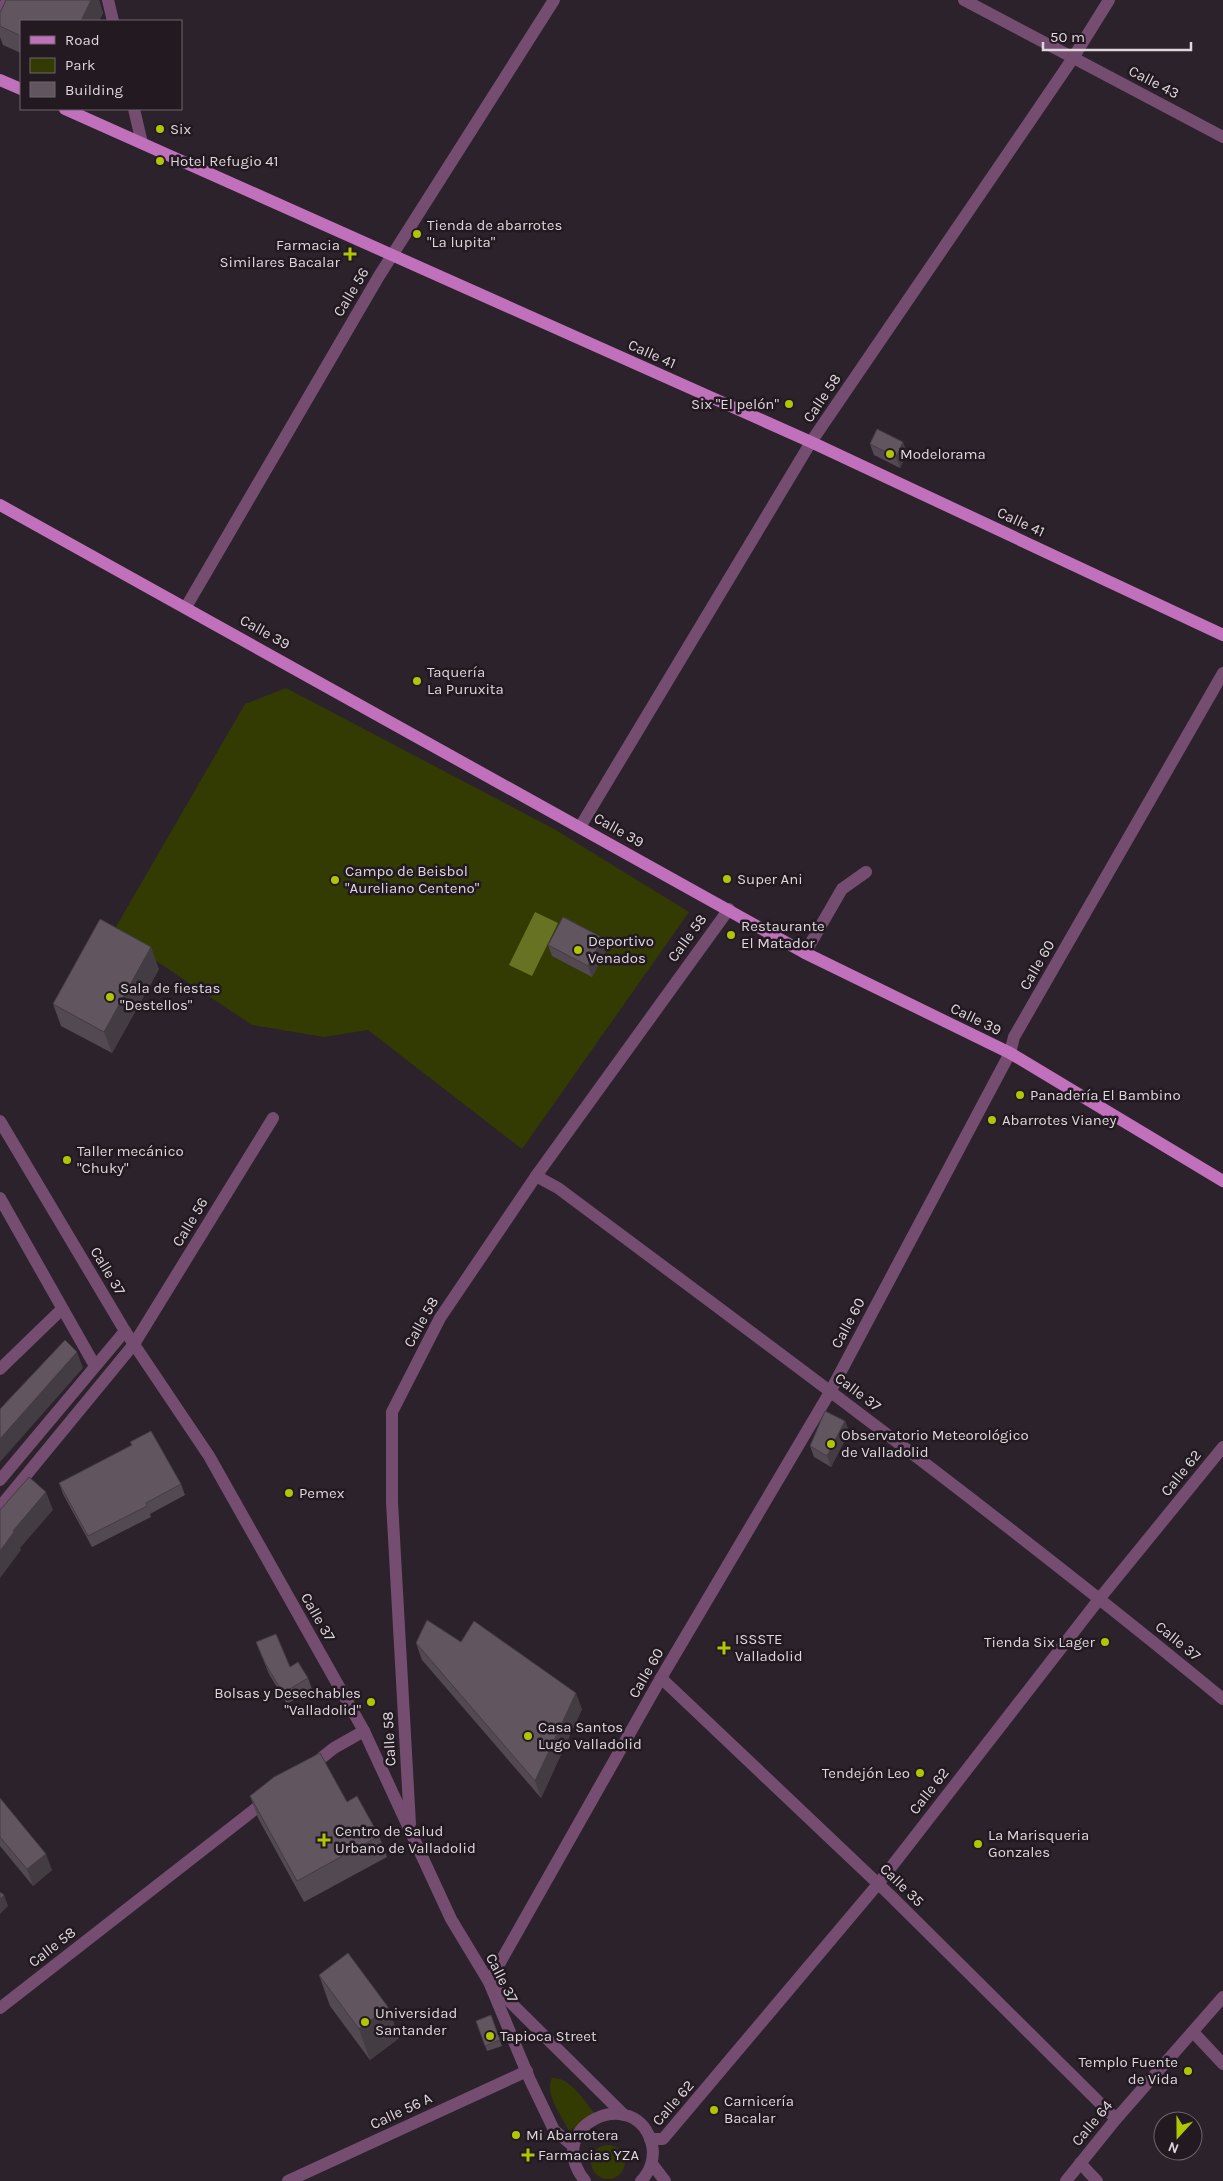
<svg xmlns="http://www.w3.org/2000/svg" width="1223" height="2181" font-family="Karla,sans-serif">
  <rect width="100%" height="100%" fill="#2c222b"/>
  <!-- green -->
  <g fill="#343b02">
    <path d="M286 688 554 829 689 912 522 1149 368 1030 324 1037 252 1025 113 932 245 704Z"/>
    <path d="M552 2078C571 2077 585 2102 596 2115L569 2131C562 2116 544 2094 552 2078Z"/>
    <circle cx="608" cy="2162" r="17"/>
  </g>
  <!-- water -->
  <path fill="#677322" d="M535 912 558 923 532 976 509 965Z"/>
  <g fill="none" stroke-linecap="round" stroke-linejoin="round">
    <!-- minor -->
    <g stroke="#744d71" stroke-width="12">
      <path d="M108 0 113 21"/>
      <path d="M964 0 1223 137"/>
      <path d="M0 12 8 0"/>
      <path d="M134 109 142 143"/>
      <path d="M186 607 379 276 554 0"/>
      <path d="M580 827 811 442 1073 58 1109 0"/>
      <path d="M805 953 842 889 866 872"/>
      <path d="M0 1121 125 1331 209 1456 364 1731 451 1919 489 1982 530 2080 554 2130 573 2146"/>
      <path d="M536 1176 558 1188C782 1355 1007 1521 1223 1699"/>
      <path d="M0 1198 95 1366"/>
      <path d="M0 1369 61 1310"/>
      <path d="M0 1480 125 1331"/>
      <path d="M0 1507 134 1344 273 1118"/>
      <path d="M661 1678 891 1896 1116 2119"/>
      <path d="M310 1767 334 1748 364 1731"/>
      <path d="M410 1824 392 1502V1412L440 1318 536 1176 729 909"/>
      <path d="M489 1982 661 1678 830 1392 1010 1053 1014 1037 1223 673"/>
      <path d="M495 1987 624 2115"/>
      <path d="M0 2008 268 1799"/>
      <path d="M1193 2032 1223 2064"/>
      <path d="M650 2139H663L878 1884 1100 1598 1223 1447"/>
      <path d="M1080 2163 1097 2181"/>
      <path d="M652 2164 665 2181"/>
      <path d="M288 2181 527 2071"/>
      <path d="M585 2181C540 2125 637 2082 652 2145 655 2158 650 2172 641 2181"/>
      <path d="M1066 2181 1116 2119 1223 1997"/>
    </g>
    <!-- major -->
    <g stroke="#c171bc" stroke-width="12">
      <path d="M0 80 21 89"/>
      <path d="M65 109 811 442 1223 635"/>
      <path d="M0 505 805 953 1010 1053 1223 1181"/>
    </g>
  </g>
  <!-- wall -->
  <g fill="#534953">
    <path d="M6 0H99L103 13 99 21H21V53L3 45 0 37V13Z"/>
    <path d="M870 444 907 453 900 468 874 455Z"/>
    <path d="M603 938 607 949 592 977 552 956 548 945Z"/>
    <path d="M159 969 112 1053 61 1026 53 1004Z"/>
    <path d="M845 1421 849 1432 831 1467 814 1457 810 1446Z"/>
    <path d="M59 1483 181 1484 185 1495 150 1514 151 1517 92 1547 63 1494Z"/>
    <path d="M256 1642 290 1667 308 1678 312 1689 287 1704 269 1674Z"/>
    <path d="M461 1642 582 1709 541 1798 422 1660 416 1643Z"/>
    <path d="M250 1796 347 1802 379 1836 387 1857 304 1902 258 1818Z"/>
    <path d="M0 1798 52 1870 33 1886 0 1846Z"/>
    <path d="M319 1975 388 2007 399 2038 370 2060 330 2006Z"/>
    <path d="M491 2015 502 2046 487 2051 476 2021Z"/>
  </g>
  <!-- shaded-wall -->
  <g fill="#443c43">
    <path d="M91 0H99L103 13 99 21H81Z"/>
    <path d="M903 442 907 453 900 468 896 457Z"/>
    <path d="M603 938 607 949 592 977 588 966Z"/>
    <path d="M151 947 159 969 112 1053 104 1032Z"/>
    <path d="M77 1352 83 1368 0 1462V1439Z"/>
    <path d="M845 1421 849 1432 831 1467 827 1456Z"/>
    <path d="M46 1492 53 1510 20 1548 21 1550 0 1578V1551L13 1531Z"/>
    <path d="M576 1693 582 1709 541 1798 535 1781Z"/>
    <path d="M46 1854 52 1870 33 1886 27 1869Z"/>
    <path d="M4 1895 8 1906 0 1914V1899Z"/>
    <path d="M388 2007 399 2038 370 2060 359 2029Z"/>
  </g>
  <!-- building -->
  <g fill="#615560" stroke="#443c43">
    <path d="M6 0H91L81 21H21V36L0 26V13Z"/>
    <path d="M877 429 903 442 896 457 870 444Z"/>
    <path d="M563 917 603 938 588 966 548 945Z"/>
    <path d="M100 919 151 947 104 1032 53 1004Z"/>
    <path d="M65 1340 77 1352 0 1439V1409Z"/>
    <path d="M825 1411 845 1421 827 1456 810 1446Z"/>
    <path d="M151 1431 181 1484 146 1503 147 1506 88 1536 59 1483 132 1445 130 1442Z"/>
    <path d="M29 1477 46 1492 13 1531 14 1532 0 1551V1510Z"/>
    <path d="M427 1620 461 1642 474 1621 576 1693 535 1781 416 1643Z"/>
    <path d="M276 1634 290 1667 298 1662 308 1678 283 1693 265 1663 256 1642Z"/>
    <path d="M320 1753 347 1802 357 1796 379 1836 297 1881 250 1796 274 1777Z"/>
    <path d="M0 1798 46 1854 27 1869 0 1837Z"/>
    <path d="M0 1892 4 1895 0 1899Z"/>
    <path d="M348 1953 388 2007 359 2029 319 1975Z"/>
    <path d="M491 2015 500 2040 485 2046 476 2021Z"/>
  </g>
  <!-- markers -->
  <g fill="#b0c503" stroke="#221921" stroke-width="2">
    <circle cx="160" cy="129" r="5"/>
    <circle cx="160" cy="161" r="5"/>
    <circle cx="417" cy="234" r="5"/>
    <path d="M347.5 246.5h5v5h5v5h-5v5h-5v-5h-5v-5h5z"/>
    <circle cx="789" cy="404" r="5"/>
    <circle cx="890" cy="454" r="5"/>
    <circle cx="417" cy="681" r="5"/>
    <circle cx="727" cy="879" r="5"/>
    <circle cx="335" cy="880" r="5"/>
    <circle cx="731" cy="935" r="5"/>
    <circle cx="578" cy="950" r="5"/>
    <circle cx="110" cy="997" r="5"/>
    <circle cx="1020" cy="1095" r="5"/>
    <circle cx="992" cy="1120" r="5"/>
    <circle cx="67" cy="1160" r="5"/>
    <circle cx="831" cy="1444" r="5"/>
    <circle cx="289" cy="1493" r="5"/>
    <circle cx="1105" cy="1642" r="5"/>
    <path d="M721.5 1640.5h5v5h5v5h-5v5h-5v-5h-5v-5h5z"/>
    <circle cx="371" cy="1702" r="5"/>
    <circle cx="528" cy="1736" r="5"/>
    <circle cx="920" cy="1773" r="5"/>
    <path d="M321.5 1832.5h5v5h5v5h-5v5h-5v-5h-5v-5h5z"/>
    <circle cx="978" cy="1844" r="5"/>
    <circle cx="365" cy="2022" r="5"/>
    <circle cx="490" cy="2036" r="5"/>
    <circle cx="1188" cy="2071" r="5"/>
    <circle cx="714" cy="2110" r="5"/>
    <circle cx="516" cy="2135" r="5"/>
    <path d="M525.5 2147.5h5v5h5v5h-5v5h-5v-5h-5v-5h5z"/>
  </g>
  <g text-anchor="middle" stroke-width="5" stroke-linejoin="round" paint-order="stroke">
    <!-- street labels -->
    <g font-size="15" fill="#ded8dd" stroke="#221921">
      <text transform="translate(1154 82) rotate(27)" y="5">Calle 43</text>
      <text transform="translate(351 292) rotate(-59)" y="5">Calle 56</text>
      <text transform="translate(652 354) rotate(24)" y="5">Calle 41</text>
      <text transform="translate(822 398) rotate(-56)" y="5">Calle 58</text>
      <text transform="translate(1021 522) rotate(25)" y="5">Calle 41</text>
      <text transform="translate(265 632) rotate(29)" y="5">Calle 39</text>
      <text transform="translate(619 830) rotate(29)" y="5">Calle 39</text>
      <text transform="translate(687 938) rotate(-54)" y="5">Calle 58</text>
      <text transform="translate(1037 965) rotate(-60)" y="5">Calle 60</text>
      <text transform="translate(976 1019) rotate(26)" y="5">Calle 39</text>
      <text transform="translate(190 1222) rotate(-59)" y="5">Calle 56</text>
      <text transform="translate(108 1271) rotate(59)" y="5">Calle 37</text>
      <text transform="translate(421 1322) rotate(-61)" y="5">Calle 58</text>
      <text transform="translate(848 1323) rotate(-62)" y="5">Calle 60</text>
      <text transform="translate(858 1392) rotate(37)" y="5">Calle 37</text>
      <text transform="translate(1181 1473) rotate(-51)" y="5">Calle 62</text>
      <text transform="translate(318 1617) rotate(60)" y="5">Calle 37</text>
      <text transform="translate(1178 1641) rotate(39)" y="5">Calle 37</text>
      <text transform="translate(646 1673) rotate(-60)" y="5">Calle 60</text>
      <text transform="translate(389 1739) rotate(-93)" y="5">Calle 58</text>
      <text transform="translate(929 1791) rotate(-52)" y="5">Calle 62</text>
      <text transform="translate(902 1885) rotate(44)" y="5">Calle 35</text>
      <text transform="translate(52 1947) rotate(-38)" y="5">Calle 58</text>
      <text transform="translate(502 1978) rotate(63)" y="5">Calle 37</text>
      <text transform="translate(673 2103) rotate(-49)" y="5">Calle 62</text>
      <text transform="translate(401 2111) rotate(-25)" y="5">Calle 56 A</text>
      <text transform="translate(1092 2123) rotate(-50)" y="5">Calle 64</text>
    </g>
    <!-- poi labels -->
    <g font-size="15" fill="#ded8dd" stroke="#221921" text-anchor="start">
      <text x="170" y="134">Six</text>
      <text x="170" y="166">Hotel Refugio 41</text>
      <text x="427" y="230">Tienda de abarrotes<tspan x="427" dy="17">"La lupita"</tspan></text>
      <text x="340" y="250" text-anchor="end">Farmacia<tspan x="340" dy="17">Similares Bacalar</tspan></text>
      <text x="779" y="409" text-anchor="end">Six "El pelón"</text>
      <text x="900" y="459">Modelorama</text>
      <text x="427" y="677">Taquería<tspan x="427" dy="17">La Puruxita</tspan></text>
      <text x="345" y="876">Campo de Beisbol<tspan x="345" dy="17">"Aureliano Centeno"</tspan></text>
      <text x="737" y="884">Super Ani</text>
      <text x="741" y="931">Restaurante<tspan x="741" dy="17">El Matador</tspan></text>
      <text x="588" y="946">Deportivo<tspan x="588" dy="17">Venados</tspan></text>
      <text x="120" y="993">Sala de fiestas<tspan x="120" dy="17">"Destellos"</tspan></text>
      <text x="1030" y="1100">Panadería El Bambino</text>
      <text x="1002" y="1125">Abarrotes Vianey</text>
      <text x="77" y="1156">Taller mecánico<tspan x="77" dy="17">"Chuky"</tspan></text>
      <text x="841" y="1440">Observatorio Meteorológico<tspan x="841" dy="17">de Valladolid</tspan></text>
      <text x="299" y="1498">Pemex</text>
      <text x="735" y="1644">ISSSTE<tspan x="735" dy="17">Valladolid</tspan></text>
      <text x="1095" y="1647" text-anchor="end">Tienda Six Lager</text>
      <text x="361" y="1698" text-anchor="end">Bolsas y Desechables<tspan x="361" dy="17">"Valladolid"</tspan></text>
      <text x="538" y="1732">Casa Santos<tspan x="538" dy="17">Lugo Valladolid</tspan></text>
      <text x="910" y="1778" text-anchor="end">Tendejón Leo</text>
      <text x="335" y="1836">Centro de Salud<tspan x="335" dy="17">Urbano de Valladolid</tspan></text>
      <text x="988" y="1840">La Marisqueria<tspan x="988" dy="17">Gonzales</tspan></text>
      <text x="375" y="2018">Universidad<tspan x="375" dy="17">Santander</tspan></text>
      <text x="500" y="2041">Tapioca Street</text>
      <text x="1178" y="2067" text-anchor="end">Templo Fuente<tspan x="1178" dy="17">de Vida</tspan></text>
      <text x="724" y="2106">Carnicería<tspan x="724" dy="17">Bacalar</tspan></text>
      <text x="526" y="2140">Mi Abarrotera</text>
      <text x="538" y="2160">Farmacias YZA</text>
    </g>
  </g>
  <!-- legend -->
  <rect x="20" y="20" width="162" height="90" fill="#221921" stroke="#6d656c"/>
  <rect x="30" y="36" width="25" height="8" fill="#c171bc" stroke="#6d656c"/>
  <text x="65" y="45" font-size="15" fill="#ded8dd">Road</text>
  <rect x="30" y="58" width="25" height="15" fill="#343b02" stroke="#6d656c"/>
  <text x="65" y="70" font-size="15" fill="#ded8dd">Park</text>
  <rect x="30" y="82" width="25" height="15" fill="#615560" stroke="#6d656c"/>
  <text x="65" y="95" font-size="15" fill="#ded8dd">Building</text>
  <!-- north arrow -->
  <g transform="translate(1178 2136) rotate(201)"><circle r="24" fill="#221921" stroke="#6d656c"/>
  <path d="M0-4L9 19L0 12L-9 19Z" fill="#b0c503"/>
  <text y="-8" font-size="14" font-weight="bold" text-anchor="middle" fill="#ded8dd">N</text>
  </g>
  <!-- scale -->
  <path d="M1043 42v8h148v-8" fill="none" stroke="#ded8dd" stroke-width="2.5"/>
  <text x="1050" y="42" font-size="15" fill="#ded8dd" stroke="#221921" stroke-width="4" paint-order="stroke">50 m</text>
</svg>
